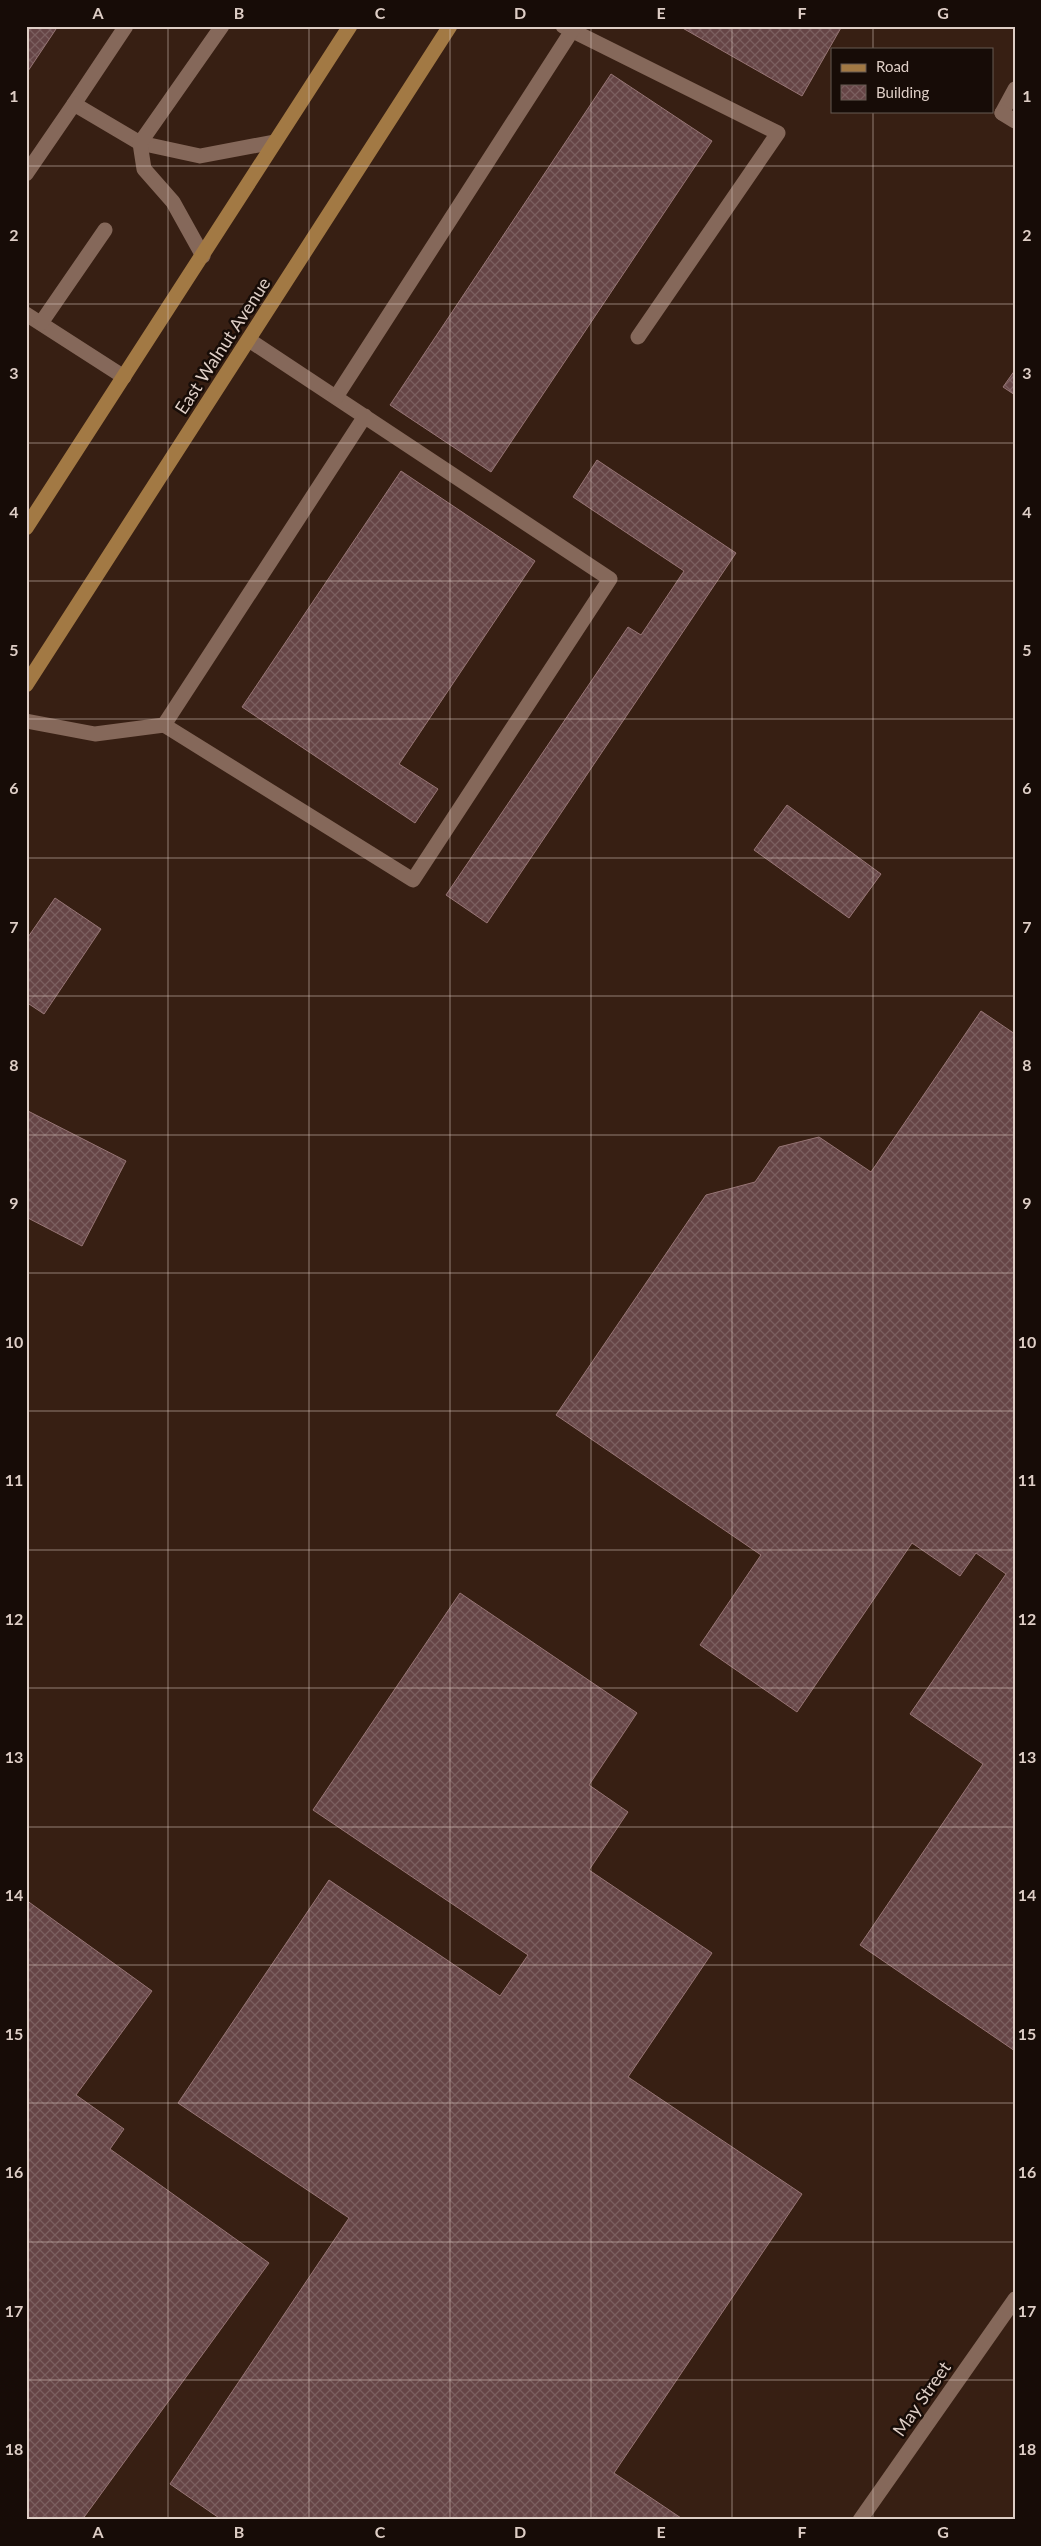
<svg xmlns="http://www.w3.org/2000/svg" width="1041" height="2546" font-family="Lato,sans-serif">
  <defs>
    <pattern id="building-cross-hatch" width="8" height="8" patternUnits="userSpaceOnUse" patternTransform="scale(1.25)"><rect width="8" height="8" fill="#664546"/><path d="M0 0l8 8M0 8l8-8" fill="none" stroke="#7b5f5f"/></pattern>
  </defs>
  <rect width="100%" height="100%" fill="#371f13"/>
  <!-- building -->
  <g fill="url(#building-cross-hatch)" stroke="#977575">
    <path d="M26 26H58L26 74Z"/>
    <path d="M679 26H842L802 96Z"/>
    <path d="M611 74 712 141 491 472 390 405Z"/>
    <path d="M1015 370V395L1003 387Z"/>
    <path d="M597 460 736 553 487 923 446 895 628 627 641 635 684 571 573 497Z"/>
    <path d="M401 471 535 561 399 764 438 789 415 823 242 707Z"/>
    <path d="M787 805 881 874 849 918 754 850Z"/>
    <path d="M55 898 101 929 44 1014 26 1002V940Z"/>
    <path d="M981 1011 1015 1034V2051L860 1945 983 1764 910 1714 1006 1574 976 1553 960 1576 912 1543 797 1712 700 1645 761 1555 556 1415 706 1195 755 1182 779 1147 819 1137 871 1172Z"/>
    <path d="M26 1110 126 1161 82 1246 26 1217Z"/>
    <path d="M460 1593 637 1713 589 1785 628 1812 589 1870 712 1953 628 2077 802 2194 614 2473 684 2520H222L170 2484 349 2218 178 2103 329 1880 500 1996 528 1955 313 1810Z"/>
    <path d="M26 1900 152 1991 76 2095 124 2129 110 2149 269 2263 82 2520H26Z"/>
  </g>
  <g fill="none" stroke-linecap="round" stroke-linejoin="round">
    <!-- minor -->
    <g stroke="#85685a" stroke-width="15">
      <path d="M563 26 778 133 638 337"/>
      <path d="M74 104 126 26"/>
      <path d="M1002 113 1015 89"/>
      <path d="M1002 113 1015 121"/>
      <path d="M26 174 74 104 140 143 200 156 274 142"/>
      <path d="M203 256 173 202 144 169 140 143 222 26"/>
      <path d="M26 314 124 377"/>
      <path d="M41 323 105 230"/>
      <path d="M249 340 610 579 413 880 164 725 365 416"/>
      <path d="M336 397 575 26"/>
      <path d="M26 721 95 734 164 725"/>
      <path d="M860 2520 1015 2299"/>
    </g>
    <!-- major -->
    <g stroke="#a27944" stroke-width="15">
      <path d="M26 528 350 26"/>
      <path d="M26 685 450 26"/>
    </g>
  </g>
  <!-- grid -->
  <path fill="none" stroke="#decec6" stroke-width="1" stroke-opacity="0.55" d="M168 26V2520M309 26V2520M450 26V2520M591 26V2520M732 26V2520M873 26V49M873 111V2520M26 166H1015M26 304H1015M26 443H1015M26 581H1015M26 719H1015M26 858H1015M26 996H1015M26 1135H1015M26 1273H1015M26 1411H1015M26 1550H1015M26 1688H1015M26 1827H1015M26 1965H1015M26 2103H1015M26 2242H1015M26 2380H1015"/>
  <g text-anchor="middle" stroke-width="5" stroke-linejoin="round" paint-order="stroke">
    <!-- street labels -->
    <g font-size="18" fill="#decec6" stroke="#170c07">
      <text transform="translate(223 346) rotate(-57)" y="6">East Walnut Avenue</text>
      <text transform="translate(922 2399) rotate(-55)" y="6">May Street</text>
    </g>
  </g>
  <!-- border -->
  <rect width="1041" height="2546" fill="none" stroke="#170c07" stroke-width="55"/>
  <!-- legend -->
  <rect x="831" y="48" width="162" height="65" fill="#170c07" stroke="#675a53"/>
  <rect x="841" y="64" width="25" height="8" fill="#a27944" stroke="#675a53"/>
  <text x="876" y="72" font-size="15" fill="#decec6">Road</text>
  <rect x="841" y="85" width="25" height="15" fill="url(#building-cross-hatch)" stroke="#675a53"/>
  <text x="876" y="98" font-size="15" fill="#decec6">Building</text>
  <rect x="28" y="28" width="986" height="2490" fill="none" stroke="#decec6" stroke-width="2"/>
  <g font-size="16" text-anchor="middle" font-weight="bold" fill="#decec6">
    <text x="98" y="19">A</text>
    <text x="239" y="19">B</text>
    <text x="380" y="19">C</text>
    <text x="520" y="19">D</text>
    <text x="661" y="19">E</text>
    <text x="802" y="19">F</text>
    <text x="943" y="19">G</text>
    <text x="14" y="102">1</text>
    <text x="1027" y="102">1</text>
    <text x="14" y="241">2</text>
    <text x="1027" y="241">2</text>
    <text x="14" y="379">3</text>
    <text x="1027" y="379">3</text>
    <text x="14" y="518">4</text>
    <text x="1027" y="518">4</text>
    <text x="14" y="656">5</text>
    <text x="1027" y="656">5</text>
    <text x="14" y="794">6</text>
    <text x="1027" y="794">6</text>
    <text x="14" y="933">7</text>
    <text x="1027" y="933">7</text>
    <text x="14" y="1071">8</text>
    <text x="1027" y="1071">8</text>
    <text x="14" y="1209">9</text>
    <text x="1027" y="1209">9</text>
    <text x="14" y="1348">10</text>
    <text x="1027" y="1348">10</text>
    <text x="14" y="1486">11</text>
    <text x="1027" y="1486">11</text>
    <text x="14" y="1625">12</text>
    <text x="1027" y="1625">12</text>
    <text x="14" y="1763">13</text>
    <text x="1027" y="1763">13</text>
    <text x="14" y="1901">14</text>
    <text x="1027" y="1901">14</text>
    <text x="14" y="2040">15</text>
    <text x="1027" y="2040">15</text>
    <text x="14" y="2178">16</text>
    <text x="1027" y="2178">16</text>
    <text x="14" y="2317">17</text>
    <text x="1027" y="2317">17</text>
    <text x="14" y="2455">18</text>
    <text x="1027" y="2455">18</text>
    <text x="98" y="2538">A</text>
    <text x="239" y="2538">B</text>
    <text x="380" y="2538">C</text>
    <text x="520" y="2538">D</text>
    <text x="661" y="2538">E</text>
    <text x="802" y="2538">F</text>
    <text x="943" y="2538">G</text>
  </g>
</svg>
